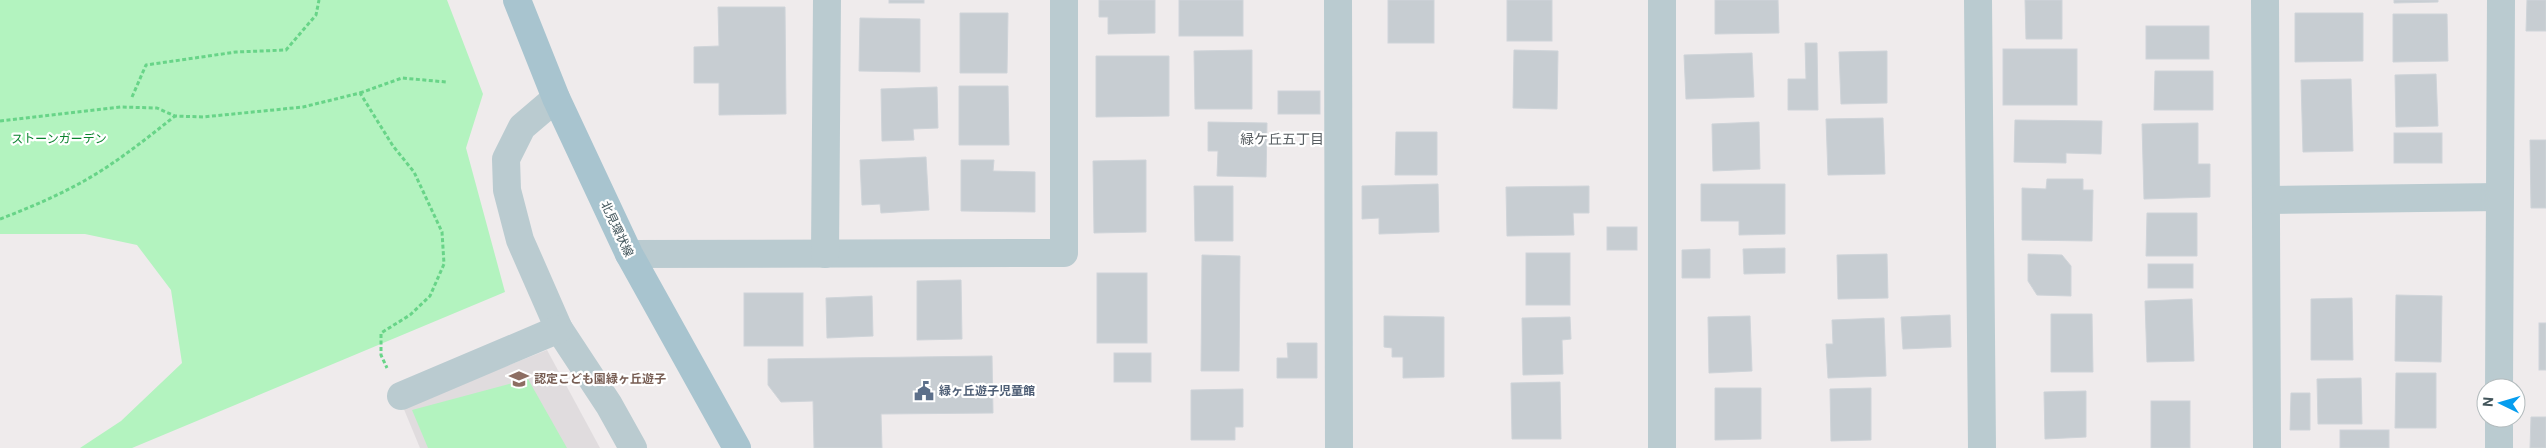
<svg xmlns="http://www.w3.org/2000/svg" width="2546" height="448" font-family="Roboto,'Noto Sans JP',sans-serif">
  <rect width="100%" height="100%" fill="#efebec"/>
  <!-- education -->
  <path fill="#e0dcde" d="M547 350 600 448H420L403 407Z"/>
  <!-- green -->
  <g fill="#b3f3bf">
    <path d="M0 0H447L483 94 466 148 505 292 132 448H80L121 421 182 363 171 290 137 245 85 234H0Z"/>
    <path d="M528 379 567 448H428L412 410Z"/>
  </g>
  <!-- building -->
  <g fill="#c7cdd2" stroke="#cfd4d9">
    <rect x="889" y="0" width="35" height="3"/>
    <path d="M1099 0H1155V33L1108 34V17H1099Z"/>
    <rect x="1179" y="0" width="64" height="36"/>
    <rect x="1388" y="0" width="46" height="43"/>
    <rect x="1507" y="0" width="45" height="41"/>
    <path d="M1715 0H1778L1779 33 1715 34Z"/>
    <path d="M2025 0H2062V39H2026Z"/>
    <path d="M2394 0H2438V2L2394 3Z"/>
    <path d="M2527 0H2546V31H2526Z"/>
    <path d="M718 7H785L786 114 719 115V83H694V47L719 46Z"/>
    <path d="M960 13H1008L1007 73H960Z"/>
    <path d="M2295 13H2363V61L2295 62Z"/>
    <path d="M2393 14H2447L2448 61 2393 62Z"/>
    <path d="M860 18 920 19V72L859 71Z"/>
    <rect x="2146" y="26" width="63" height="33"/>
    <path d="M1805 43H1817L1818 110H1788V79H1806Z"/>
    <rect x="2003" y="49" width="74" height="56"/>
    <path d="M1252 50V109H1195L1194 51Z"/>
    <path d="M1514 50 1558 51 1557 109 1513 108Z"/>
    <path d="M1887 51V103L1841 104 1839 52Z"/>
    <path d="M1752 53 1754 97 1686 99 1684 55Z"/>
    <path d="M1096 56H1169V116L1096 117Z"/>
    <path d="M2155 71H2213V110H2154Z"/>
    <path d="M2436 74 2438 126 2396 127 2395 75Z"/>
    <path d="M2351 79 2353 151 2303 152 2301 80Z"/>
    <path d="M959 86H1008L1009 145H959Z"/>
    <path d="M937 87 938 128 913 129 914 140 882 141 881 89Z"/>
    <rect x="1278" y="91" width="42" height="23"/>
    <path d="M1883 118 1885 174 1828 175 1826 119Z"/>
    <path d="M2015 120 2102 121 2101 154 2066 153V163L2014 162Z"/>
    <path d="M1208 122 1267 123 1266 177 1217 176 1218 151H1208Z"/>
    <path d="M1759 122 1760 169 1713 171 1712 124Z"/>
    <path d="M2198 123V164H2210V197L2144 199 2142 124Z"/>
    <path d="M1396 132H1437V175H1395Z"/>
    <rect x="2394" y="133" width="48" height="30"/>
    <path d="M2530 140H2546V208H2531Z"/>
    <path d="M926 157 929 210 881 213 880 204 862 205 860 160Z"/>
    <path d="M961 160H994L993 171 1035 172V212L961 211Z"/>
    <path d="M1146 160V232L1094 233 1093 161Z"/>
    <path d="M2047 179H2083V190H2093L2092 241 2022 240V188L2046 189Z"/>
    <path d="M1438 184 1439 232 1379 234V218L1362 219V186Z"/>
    <path d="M1701 184H1785V234L1739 235V221H1701Z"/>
    <path d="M1194 186H1233V241H1195Z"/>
    <path d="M1589 186V213H1573L1574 235 1507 236 1506 187Z"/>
    <path d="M2147 213H2197V256H2146Z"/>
    <rect x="1607" y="227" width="30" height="23"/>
    <path d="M1785 248V273L1744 274 1743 249Z"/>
    <path d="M1710 249V278H1682V250Z"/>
    <rect x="1526" y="253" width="44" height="52"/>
    <path d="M1887 254 1888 298 1838 299 1837 255Z"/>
    <path d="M2028 254 2062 255 2071 266V296L2037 295 2028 281Z"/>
    <path d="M1202 255 1240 256 1239 371H1201Z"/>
    <rect x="2148" y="264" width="45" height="24"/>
    <rect x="1097" y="273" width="50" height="70"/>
    <path d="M961 280 962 339 917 340V281Z"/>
    <rect x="744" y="293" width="59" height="53"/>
    <path d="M2396 295 2442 296 2441 362 2395 361Z"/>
    <path d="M872 296 873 336 827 338 826 298Z"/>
    <path d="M2352 298 2353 360H2311V299Z"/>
    <path d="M2192 299 2194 361 2147 362 2145 301Z"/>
    <path d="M2051 314H2092L2093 372H2051Z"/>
    <path d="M1950 315 1951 347 1903 349 1901 317Z"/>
    <path d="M1384 316 1444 317V377L1403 378V357H1392V348L1384 347Z"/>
    <path d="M1750 316 1752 371 1709 373 1708 317Z"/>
    <path d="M1570 317 1571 339 1562 340 1563 374 1523 375 1522 318Z"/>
    <path d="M1884 318 1886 376 1828 378 1826 344H1833L1832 320Z"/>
    <rect x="2539" y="323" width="7" height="47"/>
    <path d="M1287 343H1317V378H1277V358H1288Z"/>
    <rect x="1114" y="353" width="37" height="29"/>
    <path d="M992 356 993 413 881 414 882 448H814L813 401 781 402 768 385V359Z"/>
    <path d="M2396 373H2436V428H2395Z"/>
    <path d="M2361 378 2362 424H2318L2317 379Z"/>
    <path d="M1560 382 1561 439H1512L1511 383Z"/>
    <path d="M1715 388H1761V439L1715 440Z"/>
    <path d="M1871 388V440L1831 441 1830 389Z"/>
    <path d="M1243 389V427H1235V440H1191V390Z"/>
    <path d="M2086 391V437L2045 439 2044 392Z"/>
    <path d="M2291 393H2310V430H2290Z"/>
    <rect x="2151" y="401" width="39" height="47"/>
    <path d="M2531 417H2546V448H2530Z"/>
    <rect x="2340" y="430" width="49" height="18"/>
  </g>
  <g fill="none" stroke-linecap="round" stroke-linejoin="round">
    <!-- path -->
    <g stroke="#68d488" stroke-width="3" stroke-dasharray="4 2.5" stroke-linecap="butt">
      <path d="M360 93 402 78 446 82"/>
      <path d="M132 97 146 65 236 52 286 50 316 15 319 0"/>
      <path d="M0 121 121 107 157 108 175 116 203 117 303 107 360 93 393 146 414 172 442 232 444 264 430 296 410 315 381 333V355L387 368"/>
      <path d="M0 219C29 208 57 196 84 181 116 163 146 139 175 116"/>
    </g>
    <!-- minor -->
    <g stroke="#bacbd0" stroke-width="28">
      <path d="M1338 0 1339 448"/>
      <path d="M1662 0V448"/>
      <path d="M1978 0 1982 448"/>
      <path d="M2265 0 2267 448"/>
      <path d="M556 98 522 127 506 159 507 190 520 240 559 329 609 405 633 448"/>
      <path d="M2266 200 2499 197"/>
      <path d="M629 254 1064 253V0"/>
      <path d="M825 254 827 0"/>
      <path d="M2499 388 2501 0"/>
      <path d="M401 396 559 329"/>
      <path d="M2499 418V448"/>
    </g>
    <!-- major -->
    <path stroke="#a8c4cf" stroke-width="28" d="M517 0 556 98 629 254 737 448"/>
  </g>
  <!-- icons -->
  <defs>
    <symbol id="school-bare" viewBox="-9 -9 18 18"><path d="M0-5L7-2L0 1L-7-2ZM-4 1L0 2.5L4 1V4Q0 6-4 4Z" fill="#8d6e63" stroke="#fff" stroke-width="2.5" paint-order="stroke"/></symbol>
    <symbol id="civic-bare" viewBox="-9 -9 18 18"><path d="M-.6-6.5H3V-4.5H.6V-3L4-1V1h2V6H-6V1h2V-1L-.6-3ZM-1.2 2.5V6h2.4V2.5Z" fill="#5c6f8a" stroke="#fff" stroke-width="2.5" paint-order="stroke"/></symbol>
  </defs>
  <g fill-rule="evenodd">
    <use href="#school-bare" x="505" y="365" width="28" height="28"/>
    <use href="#civic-bare" x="910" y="377" width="28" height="28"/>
  </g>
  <g text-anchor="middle" stroke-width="4.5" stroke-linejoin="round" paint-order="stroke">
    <!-- park labels -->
    <g font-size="12" fill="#0c832f" stroke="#fff">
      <text x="59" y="143">ストーンガーデン</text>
    </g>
    <!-- street labels -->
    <g font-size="12" fill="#42555b" stroke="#fff">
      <text transform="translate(617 229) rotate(65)" y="4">北見環状線</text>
    </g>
    <!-- education labels -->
    <g font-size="12" font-weight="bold" fill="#785e54" stroke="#fff" text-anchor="start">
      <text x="534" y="383">認定こども園緑ヶ丘遊子</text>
    </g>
    <!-- service labels -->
    <g font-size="12" font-weight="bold" fill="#4e5e75" stroke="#fff" text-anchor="start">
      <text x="939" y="395">緑ヶ丘遊子児童館</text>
    </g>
    <!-- neighbourhood labels -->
    <g font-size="14" fill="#585e62" stroke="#fff">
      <text x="1282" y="144">緑ケ丘五丁目</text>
    </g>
  </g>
  <!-- north arrow -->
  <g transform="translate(2501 403) rotate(275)"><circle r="24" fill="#ffffff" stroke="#b3bbbd"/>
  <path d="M0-4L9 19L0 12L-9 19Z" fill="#059def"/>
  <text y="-8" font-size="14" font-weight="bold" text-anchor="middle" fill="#42555b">N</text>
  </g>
</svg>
